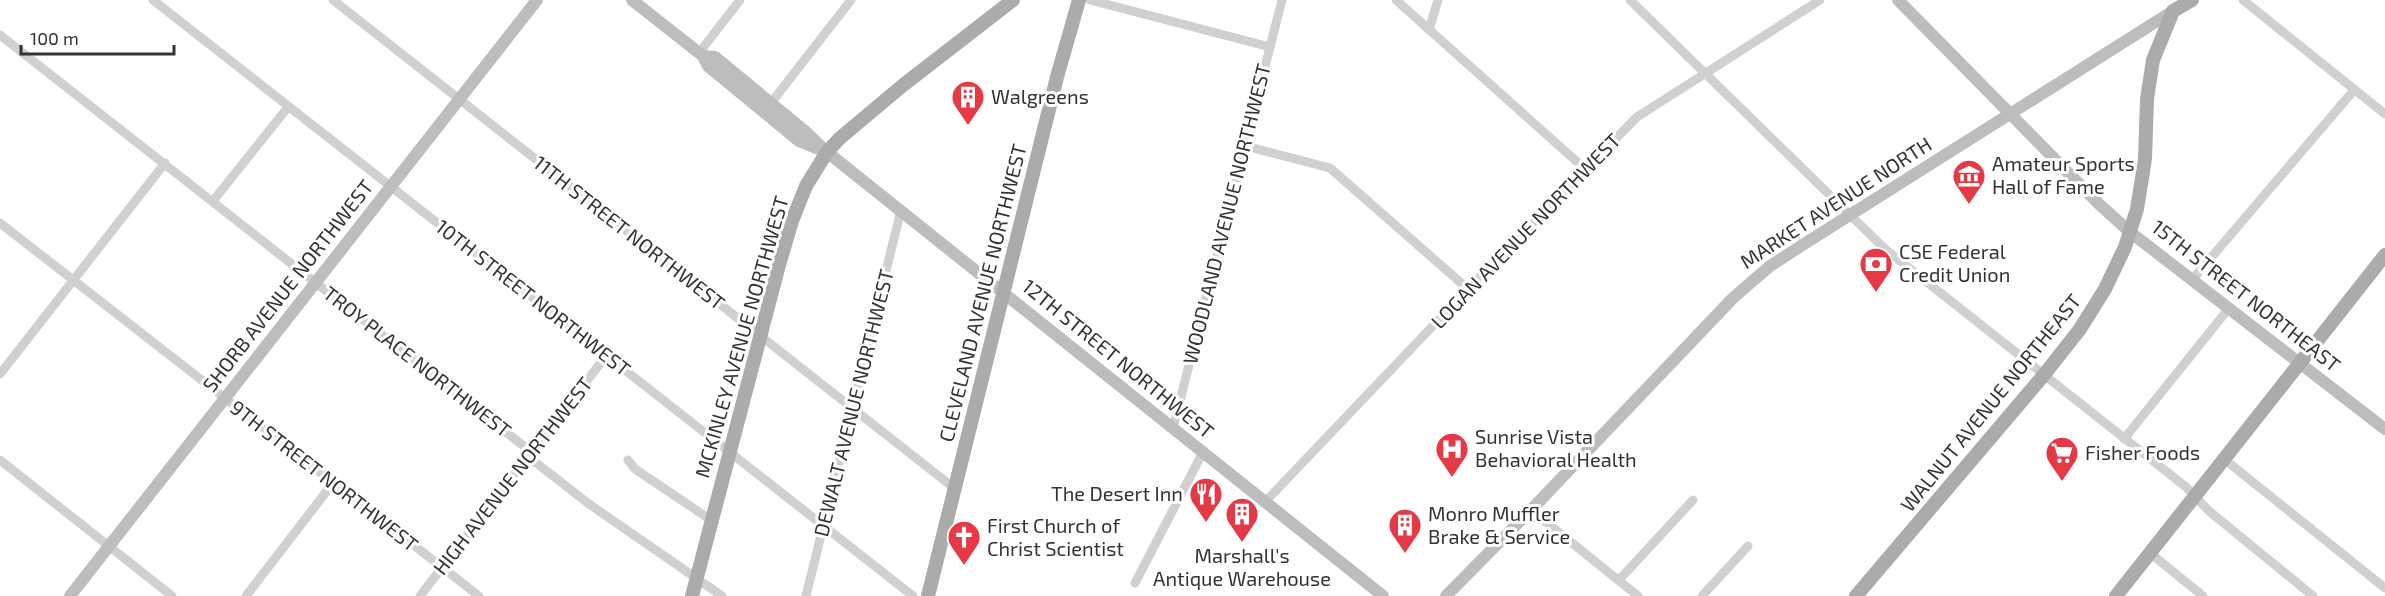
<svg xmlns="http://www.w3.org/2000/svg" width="2385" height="596" font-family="'Exo 2',sans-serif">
  <rect width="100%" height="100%" fill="#fff"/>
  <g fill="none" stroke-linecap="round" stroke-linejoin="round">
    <!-- street -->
    <g stroke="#d0d0d0" stroke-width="9">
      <path d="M153 0 913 596"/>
      <path d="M333 0 954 488"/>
      <path d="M1090 0 1270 47"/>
      <path d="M1396 0 1585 169"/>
      <path d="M1630 0 1885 249 2186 487 2209 511 2313 596"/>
      <path d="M2243 0 2385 114"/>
      <path d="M1429 30 1438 0"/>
      <path d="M0 35 525 447 535 462 589 504 722 596"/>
      <path d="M699 53 740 0"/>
      <path d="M771 103 851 0"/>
      <path d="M1246 146 1330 168 1468 289"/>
      <path d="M213 201 288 107"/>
      <path d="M0 223 479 596"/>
      <path d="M2192 280 2354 90"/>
      <path d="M0 374 165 163"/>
      <path d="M1173 428 1282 0"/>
      <path d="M2124 439 2229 308"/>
      <path d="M2224 459 2385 588"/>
      <path d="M0 460 172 596"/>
      <path d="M628 460 635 469 711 520"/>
      <path d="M1265 502 1468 289 1637 117 1820 0"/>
      <path d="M1531 510 1638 596"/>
      <path d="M2150 553 2203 596"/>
      <path d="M1619 580 1693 500"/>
      <path d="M1135 583 1203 452"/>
      <path d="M246 596 333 483"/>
      <path d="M420 596 606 356"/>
      <path d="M806 596 901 210"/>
      <path d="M1702 596 1748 546"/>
    </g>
    <!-- secondary -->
    <g stroke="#bdbdbd" stroke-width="12">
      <path d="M632 0 703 56 708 66 799 141 821 150"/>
      <path d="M1898 0 2100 205 2130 232 2385 429"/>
      <path d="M703 56 715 57 806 132 827 152 1383 596"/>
      <path d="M70 596 537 0"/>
      <path d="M1446 596 1531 510 1733 298 1770 266 1804 244 2173 11"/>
    </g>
    <!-- primary -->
    <g stroke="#ababab" stroke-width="14">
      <path d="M692 596 779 265 792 221 806 186 827 152 840 138 902 86 1013 0"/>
      <path d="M928 596 1057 77 1079 0"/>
      <path d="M1856 596 2043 376 2080 329 2105 289 2125 247 2137 209 2145 159 2147 99 2153 60 2173 11 2192 0"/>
      <path d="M2116 596 2385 255"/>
    </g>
  </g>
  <!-- icons -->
  <defs>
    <symbol id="building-pin" viewBox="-11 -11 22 30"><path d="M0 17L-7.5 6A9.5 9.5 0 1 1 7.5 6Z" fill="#e63946" stroke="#fff"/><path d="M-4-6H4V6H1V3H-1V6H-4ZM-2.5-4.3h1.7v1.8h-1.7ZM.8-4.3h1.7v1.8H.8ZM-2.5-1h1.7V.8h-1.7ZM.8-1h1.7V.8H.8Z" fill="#fff"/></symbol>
    <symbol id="museum-pin" viewBox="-11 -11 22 30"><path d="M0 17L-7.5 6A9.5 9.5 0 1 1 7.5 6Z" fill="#e63946" stroke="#fff"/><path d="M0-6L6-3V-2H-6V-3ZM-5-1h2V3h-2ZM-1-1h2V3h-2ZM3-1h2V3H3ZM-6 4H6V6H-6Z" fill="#fff"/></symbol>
    <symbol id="bank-pin" viewBox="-11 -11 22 30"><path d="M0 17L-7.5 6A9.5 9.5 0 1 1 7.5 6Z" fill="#e63946" stroke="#fff"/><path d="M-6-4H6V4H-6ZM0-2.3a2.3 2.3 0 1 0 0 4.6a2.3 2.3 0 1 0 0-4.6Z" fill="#fff"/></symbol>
    <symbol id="hospital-pin" viewBox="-11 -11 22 30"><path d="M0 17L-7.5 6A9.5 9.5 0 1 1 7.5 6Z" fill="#e63946" stroke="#fff"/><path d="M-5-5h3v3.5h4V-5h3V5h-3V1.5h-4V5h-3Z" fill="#fff"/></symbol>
    <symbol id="supermarket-pin" viewBox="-11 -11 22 30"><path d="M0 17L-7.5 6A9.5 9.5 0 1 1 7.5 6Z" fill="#e63946" stroke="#fff"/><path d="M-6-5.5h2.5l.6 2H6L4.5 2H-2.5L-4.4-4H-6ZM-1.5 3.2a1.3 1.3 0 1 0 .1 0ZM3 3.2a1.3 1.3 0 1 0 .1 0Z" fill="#fff"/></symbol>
    <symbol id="restaurant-pin" viewBox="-11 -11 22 30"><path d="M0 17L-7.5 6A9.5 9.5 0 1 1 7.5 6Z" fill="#e63946" stroke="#fff"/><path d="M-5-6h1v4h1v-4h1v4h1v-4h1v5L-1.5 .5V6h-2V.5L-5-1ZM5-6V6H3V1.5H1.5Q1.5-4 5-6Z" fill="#fff"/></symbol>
    <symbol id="church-pin" viewBox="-11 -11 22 30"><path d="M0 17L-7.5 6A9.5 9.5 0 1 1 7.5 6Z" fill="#e63946" stroke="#fff"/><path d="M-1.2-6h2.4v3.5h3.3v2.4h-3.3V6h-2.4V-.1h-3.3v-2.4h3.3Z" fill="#fff"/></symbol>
  </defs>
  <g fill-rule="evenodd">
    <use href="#building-pin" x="949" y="78" width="38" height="52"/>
    <use href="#museum-pin" x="1950" y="157" width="38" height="52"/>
    <use href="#bank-pin" x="1857" y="245" width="38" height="52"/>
    <use href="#hospital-pin" x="1433" y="430" width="38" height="52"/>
    <use href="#supermarket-pin" x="2043" y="434" width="38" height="52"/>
    <use href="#restaurant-pin" x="1187" y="475" width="38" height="52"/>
    <use href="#building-pin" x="1223" y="495" width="38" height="52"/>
    <use href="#building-pin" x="1386" y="506" width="38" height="52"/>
    <use href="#church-pin" x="945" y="518" width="38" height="52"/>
  </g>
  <g text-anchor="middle" stroke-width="6" stroke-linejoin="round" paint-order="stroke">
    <!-- poi labels -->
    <g font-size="20" fill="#333" stroke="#fff" text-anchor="start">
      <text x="991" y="104">Walgreens</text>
      <text x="1992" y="171">Amateur Sports<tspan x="1992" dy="23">Hall of Fame</tspan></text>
      <text x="1899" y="259">CSE Federal<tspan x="1899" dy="23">Credit Union</tspan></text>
      <text x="1475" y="444">Sunrise Vista<tspan x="1475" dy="23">Behavioral Health</tspan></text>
      <text x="2085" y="460">Fisher Foods</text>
      <text x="1183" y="501" text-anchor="end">The Desert Inn</text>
      <text x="1428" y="521">Monro Muffler<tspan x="1428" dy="23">Brake &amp; Service</tspan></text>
      <text x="987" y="533">First Church of<tspan x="987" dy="23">Christ Scientist</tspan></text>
      <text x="1242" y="563" text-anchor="middle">Marshall's<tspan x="1242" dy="23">Antique Warehouse</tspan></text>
    </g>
    <!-- street labels -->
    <g font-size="20" fill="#333" stroke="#fff">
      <text transform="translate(1836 203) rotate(-33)" y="7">MARKET AVENUE NORTH</text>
      <text transform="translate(1227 214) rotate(-76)" y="7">WOODLAND AVENUE NORTHWEST</text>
      <text transform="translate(1526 231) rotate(-46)" y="7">LOGAN AVENUE NORTHWEST</text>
      <text transform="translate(629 233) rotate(38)" y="7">11TH STREET NORTHWEST</text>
      <text transform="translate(288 286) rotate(-52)" y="7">SHORB AVENUE NORTHWEST</text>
      <text transform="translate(983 293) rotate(-76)" y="7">CLEVELAND AVENUE NORTHWEST</text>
      <text transform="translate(2246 296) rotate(38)" y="7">15TH STREET NORTHEAST</text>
      <text transform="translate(533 298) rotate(38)" y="7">10TH STREET NORTHWEST</text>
      <text transform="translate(742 337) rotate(-74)" y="7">MCKINLEY AVENUE NORTHWEST</text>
      <text transform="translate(1118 359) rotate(39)" y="7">12TH STREET NORTHWEST</text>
      <text transform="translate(417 362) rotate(38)" y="7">TROY PLACE NORTHWEST</text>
      <text transform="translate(854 403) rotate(-76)" y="7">DEWALT AVENUE NORTHWEST</text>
      <text transform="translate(1991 403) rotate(-51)" y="7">WALNUT AVENUE NORTHEAST</text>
      <text transform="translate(324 476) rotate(38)" y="7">9TH STREET NORTHWEST</text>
      <text transform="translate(513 476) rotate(-52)" y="7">HIGH AVENUE NORTHWEST</text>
    </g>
  </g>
  <!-- scale -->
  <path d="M21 45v9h153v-9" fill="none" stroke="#333333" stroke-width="3"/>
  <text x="30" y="45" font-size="18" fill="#333333" stroke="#ffffff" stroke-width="4.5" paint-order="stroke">100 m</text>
</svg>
